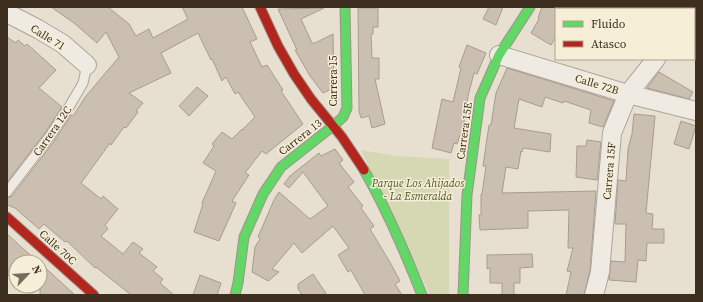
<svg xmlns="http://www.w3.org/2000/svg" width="703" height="302" viewBox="0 0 703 302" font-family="'Source Serif 4',serif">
  <rect width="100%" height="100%" fill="#e7e0d1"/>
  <polygon fill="#d6d7b3" points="361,150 397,156 449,159 449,295 430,295"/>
  <g fill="#cbbfb2" stroke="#a89c90">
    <polygon points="51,7 108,7 129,24 136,36 149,29 153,38 188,19 182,7 242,7 257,39 250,42 262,67 267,65 283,90 281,91 303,124 266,154 262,151 245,173 249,175 232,201 236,203 219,241 194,232 203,204 202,203 216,171 203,163 214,146 212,144 222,132 232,139 242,129 243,130 243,129 255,117 238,92 235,94 226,77 222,81 212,59 211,60 198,33 161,53 171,73 129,93 143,103 136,111 138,112 126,128 124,127 111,145 110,143 81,183 101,199 103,196 118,209 105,225 108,229 101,236 123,254 133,242 143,249 139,253 157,267 153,271 163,279 160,283 174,295 131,295 96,267 95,268 67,241 65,242 44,224 39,229 15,208 7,205 7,198 12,196 55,140 71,115 73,116 86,96 119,57 106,32 97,43 74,23"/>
    <polygon points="489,7 503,7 496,25 483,19"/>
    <polygon points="542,7 556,7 556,37 551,45 531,33 539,19 538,18"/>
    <polygon points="324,8 301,19 312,43 315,43 333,34 334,88 323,93 310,76 295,50 297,50 278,9"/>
    <polygon points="358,8 378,8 378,27 373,27 373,34 371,34 372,58 379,58 379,79 375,79 385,124 372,128 369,116 361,118 359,111"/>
    <polygon points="7,37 16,43 18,40 25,46 27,44 56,70 39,88 62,107 45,133 7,182"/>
    <polygon points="467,45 486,53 477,74 474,73 468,96 462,135 460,135 457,144 454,143 451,153 432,148 442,99 453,102 461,68 459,67"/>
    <polygon points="507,68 614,101 603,127 589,123 591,110 564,101 563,103 545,97 542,107 519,99 514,128 551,134 550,152 523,148 522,152 521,151 518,169 506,167 502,193 596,191 590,270 584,295 566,295 571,272 567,271 573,248 568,248 569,210 528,211 528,228 480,230 479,215 481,215 481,194 482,194 486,166 483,166 489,125 491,125 496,93"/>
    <polygon points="659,72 693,92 689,99 647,88"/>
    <polygon points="197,87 208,96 189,116 179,106"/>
    <polygon points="634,114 655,116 646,213 653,214 652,229 664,229 664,243 647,243 646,261 638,260 636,282 609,280 611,261 625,262 626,224 615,224 618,180 626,181 628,149 632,134"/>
    <polygon points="681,121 696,126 689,149 674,144"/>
    <polygon points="587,140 601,142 597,180 576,177 577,146 586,146"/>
    <polygon points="335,149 343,160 339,163 354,182 348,187 363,206 361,208 374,226 370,229 391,264 400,281 395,284 402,295 365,295 351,270 348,272 338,255 349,248 333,226 302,253 294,243 272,269 279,272 268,281 252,272 255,247 260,239 258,237 274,200 279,192 310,219 328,206 303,172 289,188 284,184 290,176 319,153 321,156"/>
    <polygon points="7,234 38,262 16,262 16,267 7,277"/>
    <polygon points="532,254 533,267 520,268 520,283 514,283 514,295 502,295 502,283 490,283 490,268 487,269 487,255"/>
    <polygon points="40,263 75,295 40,295"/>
    <polygon points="313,274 327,295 302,295 298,289 298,284"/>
    <polygon points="200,275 221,283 217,295 193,295"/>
  </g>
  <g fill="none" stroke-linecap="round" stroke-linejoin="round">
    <defs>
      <polyline id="lane" points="7,192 50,136 69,107 83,83 87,65"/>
      <g id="street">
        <polyline points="694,10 696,7"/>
        <polyline points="7,13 38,29 63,44 87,65"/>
        <polyline points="499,55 628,94 696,111"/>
        <polyline points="594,295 600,272 612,133 628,94 656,59"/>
      </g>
      <g id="fast">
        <path d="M364,170C387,210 405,252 422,295"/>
        <polyline points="235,295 238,283 244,237 263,194 281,167 333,126 343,117 347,108 345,7"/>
        <polyline points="463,295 467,195 480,98 499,55 530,7"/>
      </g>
      <g id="jam">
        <polyline points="260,7 278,46 294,74 311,99 342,137 364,170"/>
        <polyline points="7,217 94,295"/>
      </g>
    </defs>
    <use href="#lane" stroke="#ada599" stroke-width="11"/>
    <use href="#street" stroke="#ada599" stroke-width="20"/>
    <use href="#fast" stroke="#9c958a" stroke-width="11"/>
    <use href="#jam" stroke="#9c958a" stroke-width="11"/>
    <use href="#lane" stroke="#efebe3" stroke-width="9"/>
    <use href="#street" stroke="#efebe3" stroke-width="18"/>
    <use href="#fast" stroke="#63d668" stroke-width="9"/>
    <use href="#jam" stroke="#b3261e" stroke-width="9"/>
  </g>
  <g text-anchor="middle" stroke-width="3" stroke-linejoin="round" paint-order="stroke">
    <g font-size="11" fill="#3d2e20" stroke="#f7eed8">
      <text transform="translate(48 37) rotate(32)" y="4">Calle 71</text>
      <text transform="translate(333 81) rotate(-90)" y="4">Carrera 15</text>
      <text transform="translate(597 84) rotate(17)" y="4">Calle 72B</text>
      <text transform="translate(52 131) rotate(-55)" y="4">Carrera 12C</text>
      <text transform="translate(464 131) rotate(-82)" y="4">Carrera 15E</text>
      <text transform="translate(300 137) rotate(-38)" y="4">Carrera 13</text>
      <text transform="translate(609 171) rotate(-85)" y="4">Carrera 15F</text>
      <text transform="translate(58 247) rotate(42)" y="4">Calle 70C</text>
    </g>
    <g font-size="11" font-style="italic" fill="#4d5a26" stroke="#f7eed8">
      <text x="418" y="187">Parque Los Ahijados<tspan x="418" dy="13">- La Esmeralda</tspan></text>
    </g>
  </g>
  <rect width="703" height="302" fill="none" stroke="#3d2e20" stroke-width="16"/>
  <rect x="555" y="8" width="140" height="52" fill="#f7eed8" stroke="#ada18e"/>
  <rect x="563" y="21" width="20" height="6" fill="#63d668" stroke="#ada18e"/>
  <text x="591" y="28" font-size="12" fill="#3d2e20">Fluido</text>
  <rect x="563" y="41" width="20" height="6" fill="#b3261e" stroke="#ada18e"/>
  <text x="591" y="48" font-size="12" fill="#3d2e20">Atasco</text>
  <g transform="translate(28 274) rotate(65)"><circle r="19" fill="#f7eed8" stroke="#ada18e"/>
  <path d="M0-3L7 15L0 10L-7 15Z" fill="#786c5e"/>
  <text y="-6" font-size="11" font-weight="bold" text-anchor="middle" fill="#3d2e20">N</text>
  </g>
</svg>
